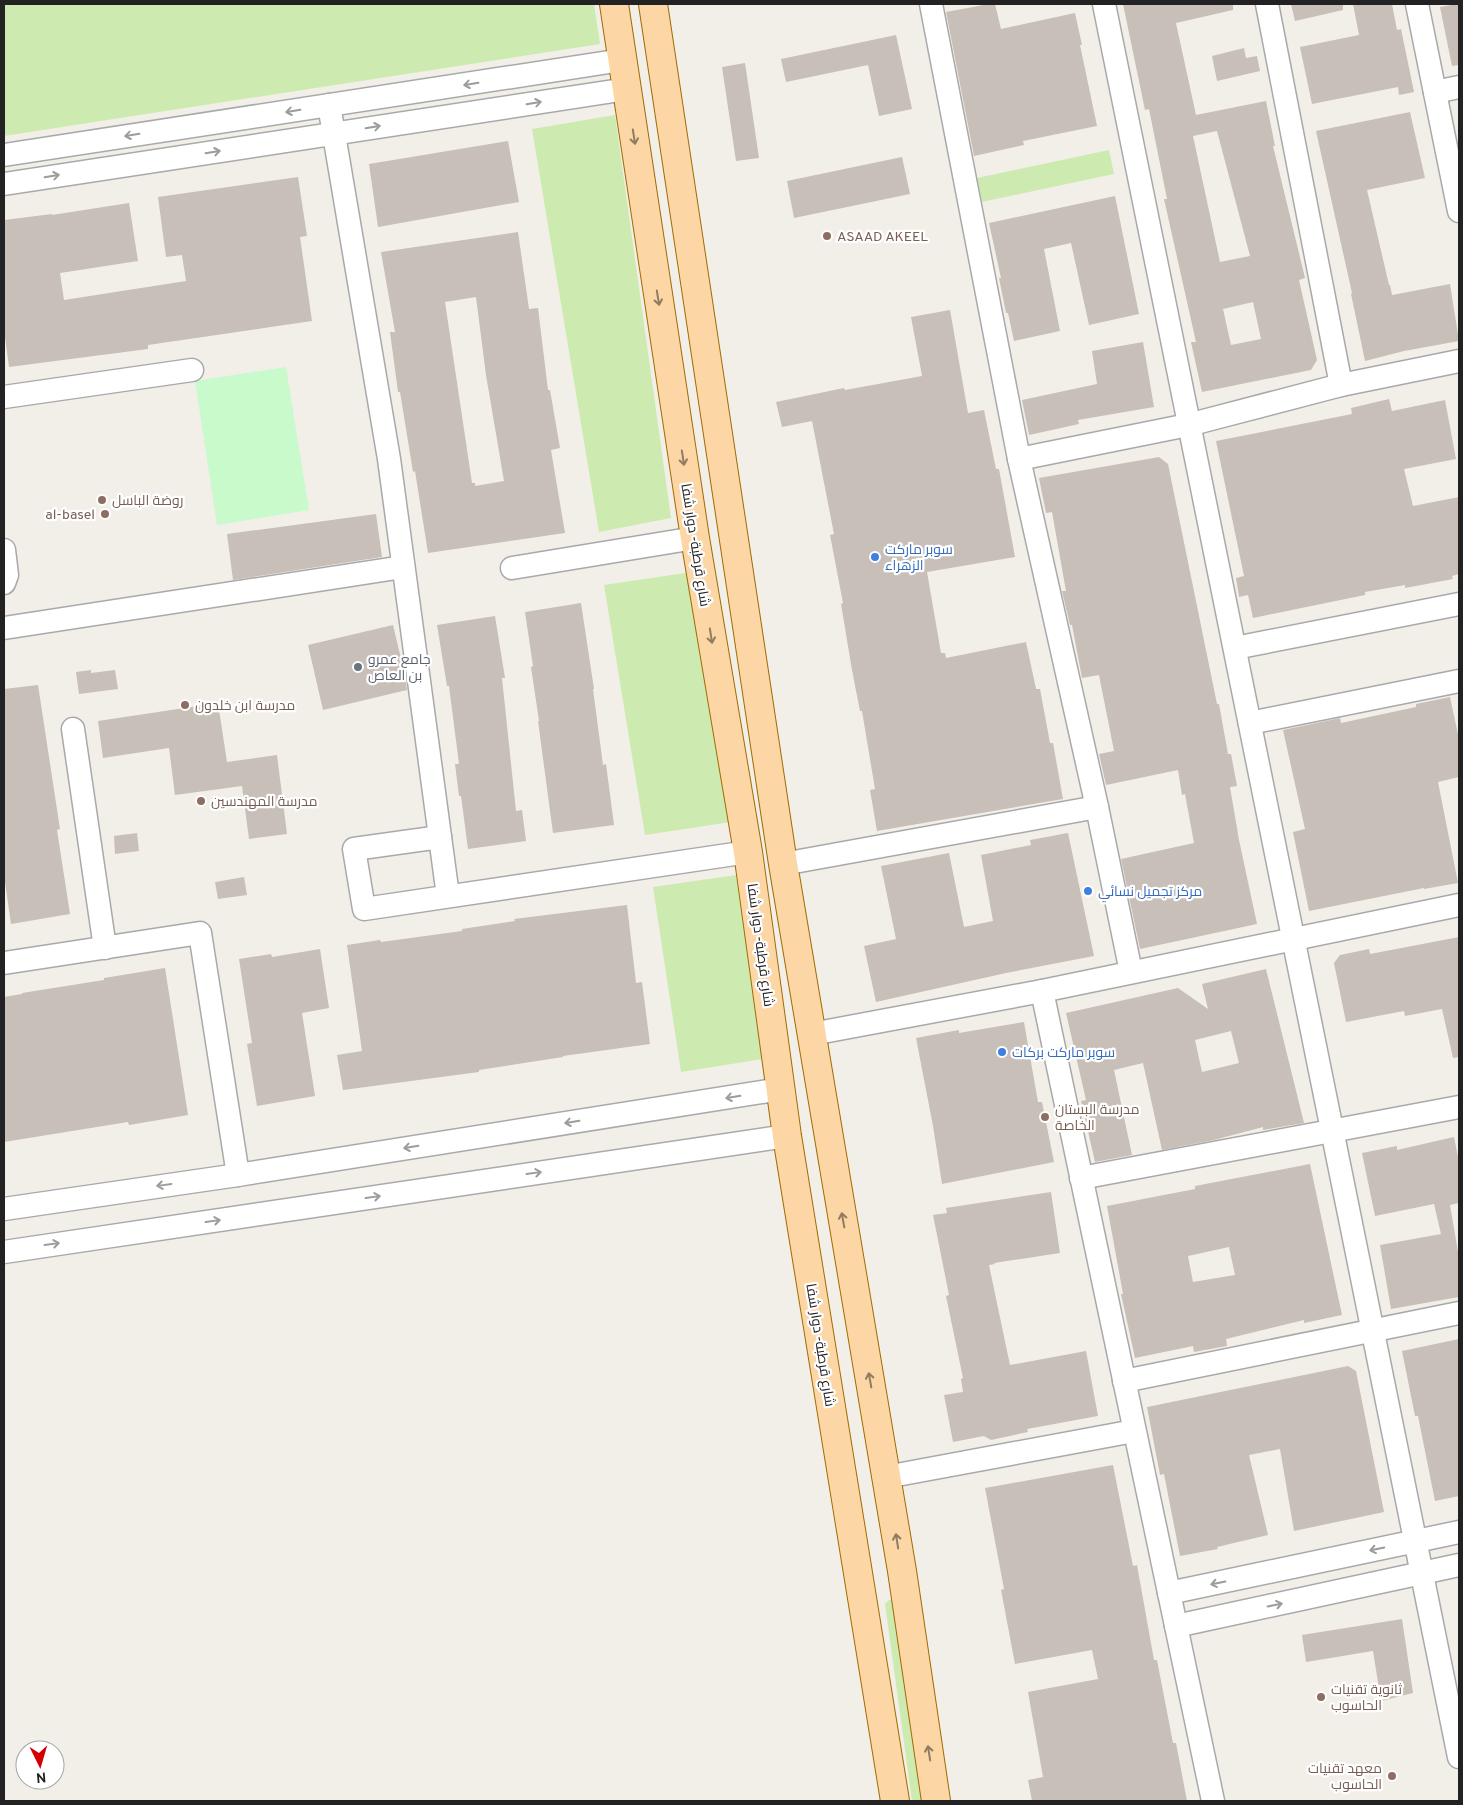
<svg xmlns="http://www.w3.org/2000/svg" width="1463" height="1805" viewBox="0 0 1463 1805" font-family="Overpass,Cairo,sans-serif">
  <rect width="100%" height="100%" fill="#f2efe9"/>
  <g fill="#cdebb0">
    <polygon points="4,4 594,4 600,44 4,136"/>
    <polygon points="615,115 671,518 599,532 532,129"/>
    <polygon points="1109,150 1114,174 982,202 977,178"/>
    <polygon points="692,572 731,822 645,835 604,585"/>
    <polygon points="736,875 763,1059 681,1072 653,887"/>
    <polygon points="889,1600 894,1600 926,1801 912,1801 885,1604"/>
  </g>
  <polygon fill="#c8facc" points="286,367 309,510 217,525 195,381"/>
  <g fill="#c7bfb8" fill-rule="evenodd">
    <polygon points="989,4 995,4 1001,29 1075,13 1082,45 1080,45 1097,126 1023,141 1024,145 974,156 946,12"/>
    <path d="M1123,4H1233V10L1176,23L1196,115L1266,101L1275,146H1273L1305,278L1299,280L1317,360L1311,370L1202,392L1191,342H1196L1164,199H1167L1149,109L1145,110ZM1217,131L1250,256L1220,262L1193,136ZM1253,302L1261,339L1231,345L1223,309Z"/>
    <polygon points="1291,4 1343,4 1343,10 1295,21"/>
    <polygon points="1353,4 1392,4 1397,30 1401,29 1414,92 1399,95 1398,87 1312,104 1300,47 1359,35"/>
    <polygon points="1457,4 1459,4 1459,65 1452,66 1440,7"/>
    <polygon points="896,35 912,109 879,116 868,65 786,82 781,59"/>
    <polygon points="1244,48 1246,58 1257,56 1260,71 1217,81 1212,56"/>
    <polygon points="745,63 759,158 736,161 722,67"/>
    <polygon points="1410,112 1425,178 1367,190 1389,285 1390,285 1392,295 1450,284 1459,341 1404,351 1365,361 1351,294 1352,293 1316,131"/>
    <polygon points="508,141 519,202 378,227 369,164"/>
    <polygon points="902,157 910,194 794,218 787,181"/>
    <polygon points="298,177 307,236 300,237 312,321 148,345 148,349 9,367 4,329 4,220 52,214 52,215 129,203 138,261 60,273 64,300 186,281 182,255 166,257 158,197"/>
    <polygon points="1115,196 1139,314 1089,325 1071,243 1044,249 1060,331 1014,341 1008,313 1006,313 999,278 1001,278 989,223"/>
    <path d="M518,232L529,309L538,308L548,390H550L560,448L551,450L565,533L428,553L415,471L413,472L400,392H398L390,332H395L381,252ZM476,297L486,375L504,481L475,486V483H472L445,302Z"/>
    <polygon points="950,310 968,413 984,410 996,469 999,469 1015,557 927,572 941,653 945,653 946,658 1026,642 1036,689 1040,689 1050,743 1053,743 1063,799 877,831 870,790 875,789 862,711 860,711 852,670 841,604 843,603 830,535 834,534 812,421 782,427 776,402 844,388 845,390 922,376 911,317"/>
    <polygon points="1143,342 1154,407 1078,420 1079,424 1029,435 1022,400 1097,384 1092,351"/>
    <polygon points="1389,399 1392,411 1445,400 1456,459 1404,469 1413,506 1459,497 1459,574 1452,576 1453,579 1405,588 1405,585 1365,592 1365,595 1253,618 1248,595 1239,597 1236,578 1244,576 1216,441 1352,414 1351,408"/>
    <polygon points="1159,457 1168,464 1217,704 1219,704 1228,754 1231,754 1237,786 1230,787 1239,840 1257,924 1140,949 1121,859 1194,843 1185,794 1182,795 1178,770 1106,785 1099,754 1114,751 1099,675 1082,678 1072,625 1070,625 1062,591 1066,591 1052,512 1046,513 1039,478"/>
    <polygon points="376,514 382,557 233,580 227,534"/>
    <polygon points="581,603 594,689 593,689 603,765 606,764 614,825 553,833 538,721 539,721 531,667 533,666 525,612"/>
    <polygon points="495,616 505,678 502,678 516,811 522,810 526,841 468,849 461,796 459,796 455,764 459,764 449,686 447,686 437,625"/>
    <polygon points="393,625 404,671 407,690 323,710 308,645"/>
    <polygon points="91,670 91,673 115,670 118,689 79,694 76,672"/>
    <polygon points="38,685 60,829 57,830 70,914 11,924 4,875 4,689"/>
    <polygon points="1450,697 1459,739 1459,777 1438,782 1458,883 1424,889 1424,888 1309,911 1293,832 1305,829 1283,730 1340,718 1341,723 1416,707 1416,704"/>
    <polygon points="218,703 227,762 277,755 287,834 249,839 242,786 175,795 169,748 103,758 98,721"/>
    <polygon points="137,833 139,851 115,854 114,836"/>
    <polygon points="1068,833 1094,956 1006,973 876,1002 864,946 896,939 881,866 949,853 964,927 993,921 981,855 1031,845 1030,840"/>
    <polygon points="244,877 247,895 218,899 215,882"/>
    <polygon points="627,905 636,983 642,982 650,1044 563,1056 563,1057 479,1070 479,1072 343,1090 337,1055 362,1051 347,945 380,940 381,942 462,931 462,929 515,921 514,919"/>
    <polygon points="1459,937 1459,1057 1453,1058 1442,1009 1405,1016 1404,1011 1346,1022 1334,963 1340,955 1369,949 1370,954"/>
    <polygon points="320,949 329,1008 302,1013 315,1096 257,1106 247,1044 252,1043 239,959 271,954 272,957"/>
    <polygon points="165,968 188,1115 129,1125 128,1122 4,1142 4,997 22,994 22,993 104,980 104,978"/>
    <path d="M1266,969L1304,1123L1263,1130V1127L1214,1140L1162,1150L1143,1063L1114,1070L1132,1155L1095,1162L1081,1101L1086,1100L1066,1013L1178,988L1208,1009L1202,984ZM1231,1031L1239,1063L1202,1072L1195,1040Z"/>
    <polygon points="1024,1022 1038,1102 1042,1102 1054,1162 942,1184 933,1126 916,1038 959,1030 959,1033"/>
    <polygon points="1454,1137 1459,1162 1459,1203 1450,1205 1459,1258 1459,1297 1391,1309 1380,1245 1441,1234 1434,1204 1375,1216 1362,1153 1397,1146 1397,1150"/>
    <path d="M1310,1164L1342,1315L1304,1323V1320L1226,1339L1227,1346L1194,1352L1193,1346L1135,1358L1121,1294H1123L1107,1206L1195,1189V1186ZM1229,1247L1235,1275L1193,1282L1188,1256Z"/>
    <polygon points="1051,1192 1060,1253 994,1263 995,1264 989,1265 1010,1365 1086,1351 1098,1416 1027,1429 1028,1432 991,1440 984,1436 953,1442 944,1395 963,1392 961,1379 963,1378 946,1296 949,1295 933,1215 947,1213 946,1208"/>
    <polygon points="1459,1339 1459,1496 1435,1501 1418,1416 1415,1416 1402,1351"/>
    <polygon points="1348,1366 1356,1371 1384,1512 1294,1531 1280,1449 1249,1455 1268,1535 1217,1547 1218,1549 1180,1556 1164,1474 1160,1475 1147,1407"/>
    <polygon points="1113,1465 1133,1566 1137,1565 1154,1660 1157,1660 1173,1743 1176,1743 1187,1801 1032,1801 1028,1780 1043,1777 1028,1692 1098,1679 1092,1650 1015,1664 1001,1590 1004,1589 985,1488"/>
    <polygon points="1402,1619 1413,1693 1381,1701 1373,1651 1306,1662 1302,1635"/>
  </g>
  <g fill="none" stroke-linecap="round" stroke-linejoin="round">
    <defs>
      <g id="minor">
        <polyline points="931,4 1019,459 1097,807 1131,972"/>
        <polyline points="1104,4 1459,1757"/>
        <polyline points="1267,4 1341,385"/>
        <polyline points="1417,4 1459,211"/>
        <polyline points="1435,92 1459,87"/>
        <polyline points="329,105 389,459 448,896"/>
        <polyline points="4,155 622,60"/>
        <polyline points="4,184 627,89"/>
        <polyline points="4,397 192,370"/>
        <polyline points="1019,459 1188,425 1341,385 1459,361"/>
        <polyline points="4,550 7,575 4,583"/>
        <polyline points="512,568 695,538"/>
        <polyline points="4,628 403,567"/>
        <polyline points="1235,648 1459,604"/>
        <polyline points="1250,723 1459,681"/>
        <polyline points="73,729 105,948"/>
        <polyline points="440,837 354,849 364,909 748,852"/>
        <polyline points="783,864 1097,807"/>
        <polyline points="4,963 200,933 238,1175"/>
        <polyline points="1042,991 1213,1801"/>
        <polyline points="812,1034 1042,991 1459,905"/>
        <polyline points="1081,1178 1459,1107"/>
        <polyline points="4,1209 238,1175 781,1089"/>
        <polyline points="4,1252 787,1136"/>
        <polyline points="1124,1381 1459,1313"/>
        <polyline points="886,1477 1134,1431"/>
        <polyline points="1169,1593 1459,1532"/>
        <polyline points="1176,1626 1459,1565"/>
      </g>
      <g id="major">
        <polyline points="614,4 695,538 748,852 787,1136 895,1801"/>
        <polyline points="653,4 783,864 902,1571 936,1801"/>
      </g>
    </defs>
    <use href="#minor" stroke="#a9a9a9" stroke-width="25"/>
    <use href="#major" stroke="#a06b00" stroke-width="30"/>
    <use href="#minor" stroke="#fff" stroke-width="22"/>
    <use href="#major" stroke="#fcd6a4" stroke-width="28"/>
  </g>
  <defs><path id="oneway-shaft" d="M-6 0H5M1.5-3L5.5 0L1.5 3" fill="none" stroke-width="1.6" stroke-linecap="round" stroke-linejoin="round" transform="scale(1.25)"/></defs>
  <g stroke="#9c9c9c">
    <use href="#oneway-shaft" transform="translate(471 84) rotate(171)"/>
    <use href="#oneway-shaft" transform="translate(534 103) rotate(-9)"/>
    <use href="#oneway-shaft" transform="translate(293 111) rotate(171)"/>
    <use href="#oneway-shaft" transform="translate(373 127) rotate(-9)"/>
    <use href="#oneway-shaft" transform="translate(132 135) rotate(171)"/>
    <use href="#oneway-shaft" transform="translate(213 152) rotate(-9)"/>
    <use href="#oneway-shaft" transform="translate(52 176) rotate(-9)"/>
    <use href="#oneway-shaft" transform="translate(733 1097) rotate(171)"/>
    <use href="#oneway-shaft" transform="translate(572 1122) rotate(171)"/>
    <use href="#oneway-shaft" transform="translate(411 1147) rotate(171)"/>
    <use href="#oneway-shaft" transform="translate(534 1173) rotate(-8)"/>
    <use href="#oneway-shaft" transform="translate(164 1185) rotate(172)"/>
    <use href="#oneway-shaft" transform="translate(373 1197) rotate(-8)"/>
    <use href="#oneway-shaft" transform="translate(213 1221) rotate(-8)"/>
    <use href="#oneway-shaft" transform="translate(52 1244) rotate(-8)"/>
    <use href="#oneway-shaft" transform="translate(1377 1549) rotate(168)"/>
    <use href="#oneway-shaft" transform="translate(1218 1583) rotate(168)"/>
    <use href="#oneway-shaft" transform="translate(1275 1605) rotate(-12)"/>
  </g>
  <g stroke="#8f7c63">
    <use href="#oneway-shaft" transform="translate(634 137) rotate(81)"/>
    <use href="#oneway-shaft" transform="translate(658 298) rotate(81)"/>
    <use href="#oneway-shaft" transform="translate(683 458) rotate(81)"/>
    <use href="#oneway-shaft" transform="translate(711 636) rotate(81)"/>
    <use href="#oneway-shaft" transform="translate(843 1220) rotate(-100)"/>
    <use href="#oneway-shaft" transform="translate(870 1380) rotate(-100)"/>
    <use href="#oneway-shaft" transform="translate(897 1541) rotate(-99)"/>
    <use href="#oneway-shaft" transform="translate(929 1753) rotate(-99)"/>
  </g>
  <g fill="#8d6e63" stroke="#fff" stroke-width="2">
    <circle cx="827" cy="236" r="5"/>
    <circle cx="102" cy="500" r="5"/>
    <circle cx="105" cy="514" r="5"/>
    <circle cx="185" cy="705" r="5"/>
    <circle cx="201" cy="801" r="5"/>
    <circle cx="1045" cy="1117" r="5"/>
    <circle cx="1321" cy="1697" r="5"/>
    <circle cx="1392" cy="1776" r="5"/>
  </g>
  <g fill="#3f7fe0" stroke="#fff" stroke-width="2">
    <circle cx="875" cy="557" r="5"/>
    <circle cx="1088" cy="891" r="5"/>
    <circle cx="1002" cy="1052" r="5"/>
  </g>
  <circle fill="#6b7280" stroke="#fff" stroke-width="2" cx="358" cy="667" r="5"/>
  <g text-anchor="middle" stroke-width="4.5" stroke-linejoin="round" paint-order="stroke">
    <g font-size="14" fill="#785e54" stroke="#fff" text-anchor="start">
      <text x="837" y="241">ASAAD AKEEL</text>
      <text x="112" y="505">روضة الباسل</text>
      <text x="95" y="519" text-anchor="end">al-basel</text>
      <text x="195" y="710">مدرسة ابن خلدون</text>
      <text x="211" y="806">مدرسة المهندسين</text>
      <text x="1055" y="1114">مدرسة البستان<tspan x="1055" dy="16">الخاصة</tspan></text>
      <text x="1331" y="1694">ثانوية تقنيات<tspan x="1331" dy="16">الحاسوب</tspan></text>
      <text x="1382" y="1773" text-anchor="end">معهد تقنيات<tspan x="1382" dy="16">الحاسوب</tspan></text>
    </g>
    <g font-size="14" fill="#222" stroke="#fff">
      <text transform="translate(696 545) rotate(81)" y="5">شارع قرطبة- دوار شفا</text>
      <text transform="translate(761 945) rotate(82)" y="5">شارع قرطبة- دوار شفا</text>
      <text transform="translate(821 1345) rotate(81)" y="5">شارع قرطبة- دوار شفا</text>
    </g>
    <g font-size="14" fill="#366cbe" stroke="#fff" text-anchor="start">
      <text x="885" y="554">سوبر ماركت<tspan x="885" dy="16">الزهراء</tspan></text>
      <text x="1098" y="896">مركز تجميل نسائي</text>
      <text x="1012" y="1057">سوبر ماركت بركات</text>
    </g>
    <g font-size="14" fill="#5b616d" stroke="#fff" text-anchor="start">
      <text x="368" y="664">جامع عمرو<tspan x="368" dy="16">بن العاص</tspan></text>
    </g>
  </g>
  <rect width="1463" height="1805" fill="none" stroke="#222222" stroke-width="10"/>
  <g transform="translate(40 1765) rotate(175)"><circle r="24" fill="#ffffff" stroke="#a7a7a7"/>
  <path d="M0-4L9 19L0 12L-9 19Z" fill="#d40000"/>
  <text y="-8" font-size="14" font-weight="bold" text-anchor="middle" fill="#222222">N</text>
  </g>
</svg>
